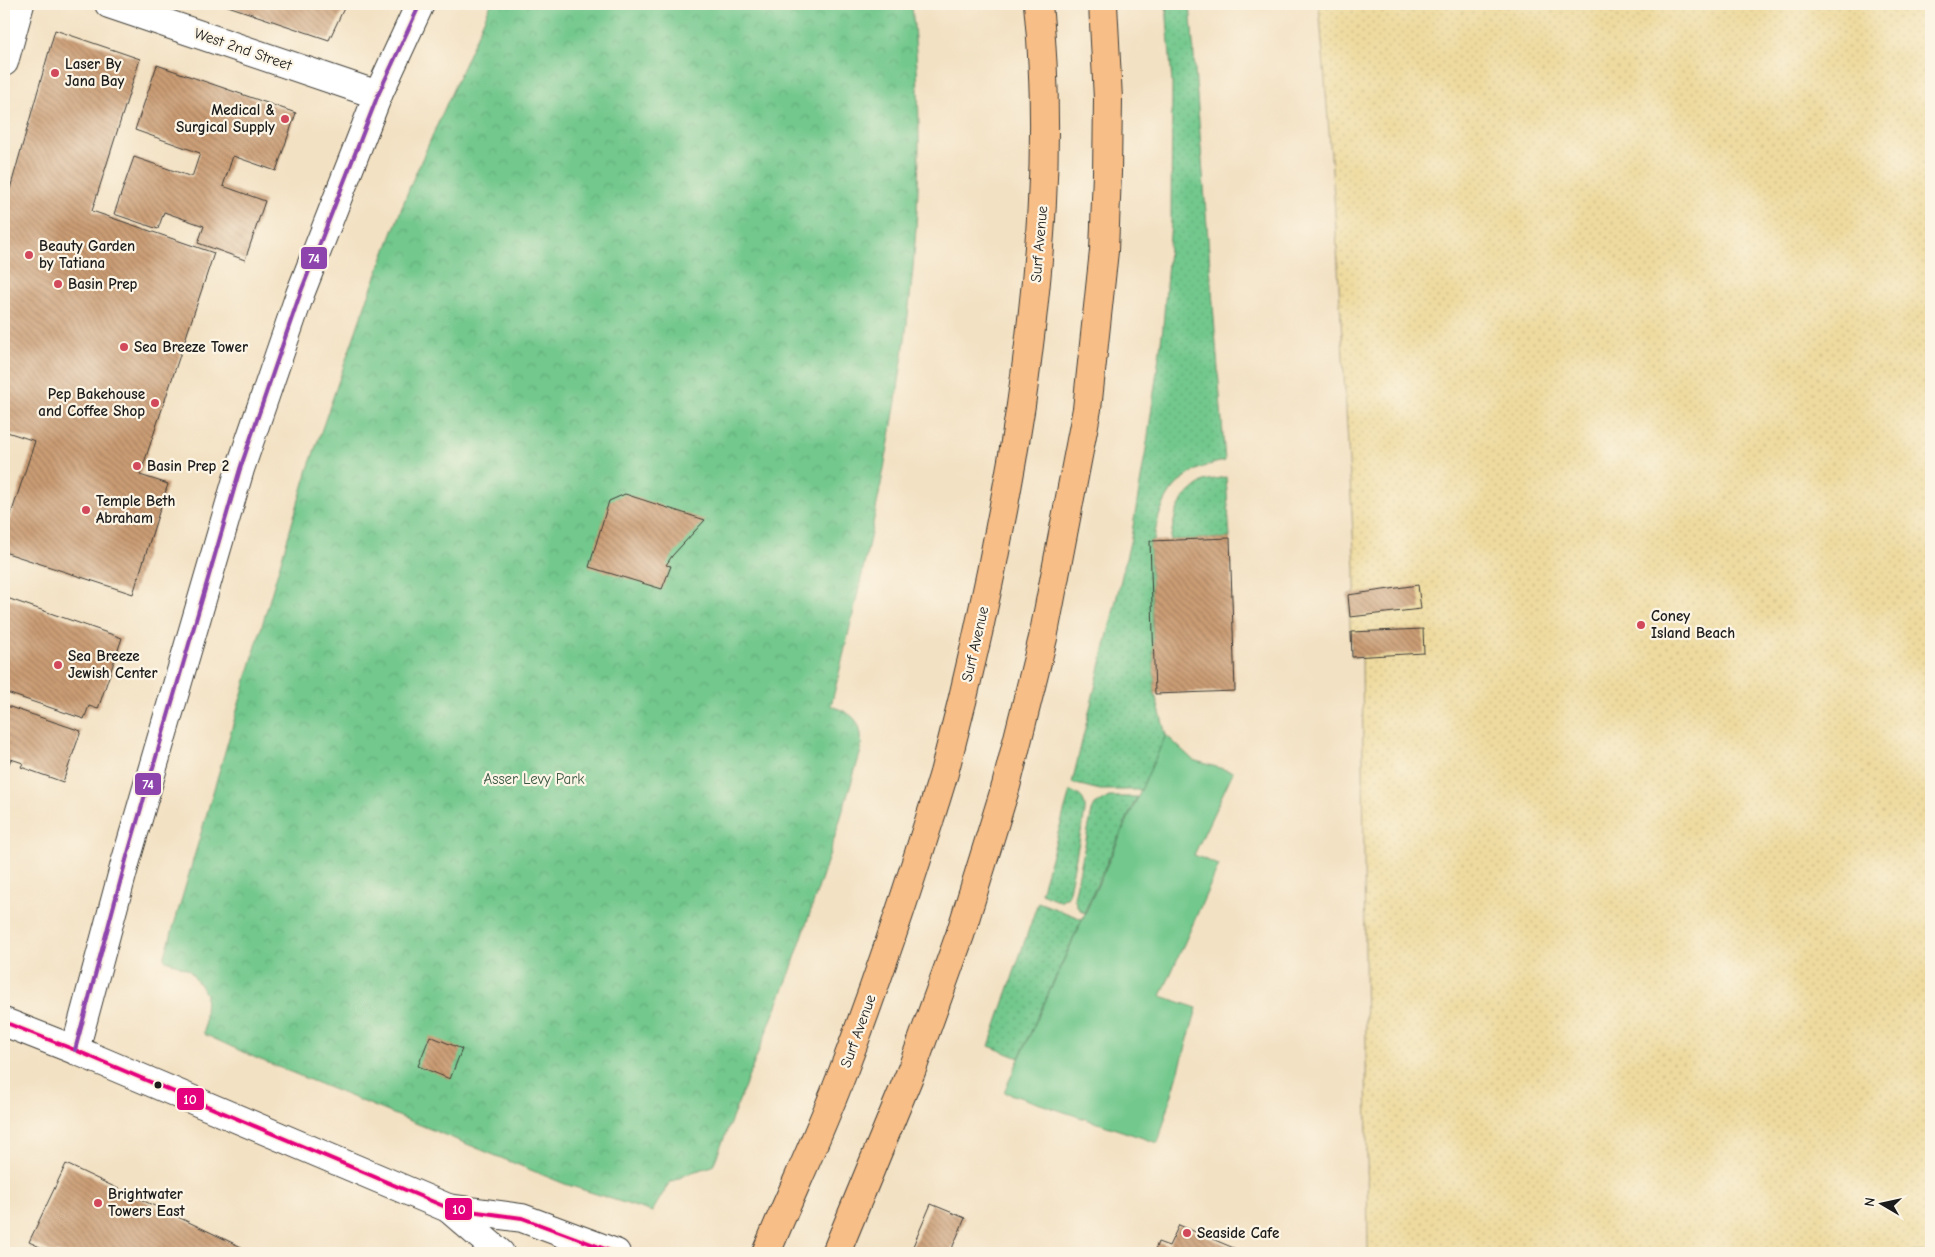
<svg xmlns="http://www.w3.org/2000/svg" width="1935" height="1257" viewBox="0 0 1935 1257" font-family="'Comic Neue',sans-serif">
  <defs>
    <pattern id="grass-dots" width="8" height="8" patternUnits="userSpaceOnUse" patternTransform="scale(1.25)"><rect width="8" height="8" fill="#72c88d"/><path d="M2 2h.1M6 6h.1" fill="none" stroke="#62ab79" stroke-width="1.8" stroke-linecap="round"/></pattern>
    <pattern id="sand-dots" width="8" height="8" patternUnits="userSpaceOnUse" patternTransform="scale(1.25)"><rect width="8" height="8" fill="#eeda9e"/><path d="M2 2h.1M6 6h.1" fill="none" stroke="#ccba88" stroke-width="1.8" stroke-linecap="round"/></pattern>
    <pattern id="park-crowns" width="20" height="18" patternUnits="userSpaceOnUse" patternTransform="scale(1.25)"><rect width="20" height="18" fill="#72c88d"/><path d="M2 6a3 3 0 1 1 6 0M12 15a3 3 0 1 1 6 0" fill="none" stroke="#62ab79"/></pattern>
    <pattern id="building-back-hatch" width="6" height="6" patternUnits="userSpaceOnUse" patternTransform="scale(1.25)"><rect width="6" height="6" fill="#cb9d75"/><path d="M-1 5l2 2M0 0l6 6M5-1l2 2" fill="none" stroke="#a47f5f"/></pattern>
  </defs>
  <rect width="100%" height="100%" fill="#fcf5e5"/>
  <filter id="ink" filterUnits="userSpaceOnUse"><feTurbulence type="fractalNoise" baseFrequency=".02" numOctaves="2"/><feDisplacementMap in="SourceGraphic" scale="10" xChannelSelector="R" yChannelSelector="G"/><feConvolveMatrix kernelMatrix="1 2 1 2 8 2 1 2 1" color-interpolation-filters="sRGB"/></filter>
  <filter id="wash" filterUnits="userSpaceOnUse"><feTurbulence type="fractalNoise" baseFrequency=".0096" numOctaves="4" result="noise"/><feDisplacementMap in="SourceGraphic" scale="20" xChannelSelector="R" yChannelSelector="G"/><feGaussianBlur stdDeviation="1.12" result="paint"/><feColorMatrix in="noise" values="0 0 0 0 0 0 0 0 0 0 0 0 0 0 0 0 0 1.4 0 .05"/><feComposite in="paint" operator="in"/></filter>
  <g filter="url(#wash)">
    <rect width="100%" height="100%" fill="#f3e1c3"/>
    <g fill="url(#grass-dots)" stroke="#477254">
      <path d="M1166,4H1190L1225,461C1179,469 1160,496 1154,540L1150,541L1155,694L1166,735L1141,790H1100L1072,783L1131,538L1147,443L1163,327L1171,221L1172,84Z"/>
      <polygon points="1226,477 1230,538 1170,540 1176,512 1184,497 1203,481"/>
      <path d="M1070,791C1081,795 1086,799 1085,812L1068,896L1060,901L1041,893Z"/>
      <polygon points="1109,797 1137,797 1084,913 1078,908 1074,898 1092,811 1095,805"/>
      <polygon points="1038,902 1082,919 1019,1058 989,1046"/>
    </g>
    <polygon fill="url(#sand-dots)" stroke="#857b5d" points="1319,4 1931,4 1931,1253 1368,1253 1362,657 1352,657 1348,595 1355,593 1355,569 1334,196"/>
    <path fill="url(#park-crowns)" stroke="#477254" d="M491,4H924L912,7C938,244 887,477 831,706C857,715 863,723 861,751L829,856L790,973L713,1166L692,1172L669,1183L652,1212L565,1184L256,1058L204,1034L206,994L189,970L164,959L308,469L364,308L410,186Z"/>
    <polygon fill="#72c88d" stroke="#477254" points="1166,735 1193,760 1233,772 1194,855 1219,865 1161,996 1197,1008 1158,1143 1004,1092"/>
    <g id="blocks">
      <g fill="url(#building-back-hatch)">
        <polygon points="222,4 346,4 329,40"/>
        <polygon points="55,30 140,59 92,211 214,253 140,475 168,484 133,594 4,552 4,536 35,441 4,431 4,210"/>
        <polygon points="157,65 296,113 276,171 233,156 223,186 265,201 245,260 198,243 204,226 164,212 158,229 114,214 134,157 192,177 200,153 135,130"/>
        <polygon points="625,494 705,520 672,556 666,565 671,566 662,589 589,567 609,501"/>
        <polygon points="1230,538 1235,691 1155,694 1150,541"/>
        <polygon points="1418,585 1421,609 1350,617 1348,595"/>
        <polygon points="4,597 122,638 98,709 89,706 84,719 4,692"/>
        <polygon points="1423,629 1424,653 1352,657 1351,632"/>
        <polygon points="4,705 81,731 63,782 21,767 23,763 11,759 9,764 4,762"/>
        <polygon points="430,1036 462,1049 450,1079 418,1066"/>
        <polygon points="66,1164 254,1253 53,1253 29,1242"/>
        <polygon points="931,1204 965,1218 950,1253 910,1253"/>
        <polygon points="1179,1225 1241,1251 1241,1253 1154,1253 1158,1242 1169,1246"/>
      </g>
    </g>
  </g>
  <g filter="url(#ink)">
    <use href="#blocks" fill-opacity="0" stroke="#3c3a35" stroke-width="1"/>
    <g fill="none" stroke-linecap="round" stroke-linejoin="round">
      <defs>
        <g id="minor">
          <polyline points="109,4 378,95"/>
          <polyline points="4,62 20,4"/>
          <polyline points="4,1022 75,1050 448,1208 522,1218 616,1253"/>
          <polyline points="75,1050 126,860 240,469 300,294 378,95 420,4"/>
          <polyline points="448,1208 500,1253"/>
        </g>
        <g id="major">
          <path d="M766,1253C791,1193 819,1135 842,1074C870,1001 895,928 919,853C927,827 936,800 944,773C976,651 1002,529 1021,405C1040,272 1052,138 1038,4"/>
          <polyline points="836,1253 912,1069 960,935 1006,786 1043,638 1087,409 1104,251 1107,173 1108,99 1103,4"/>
        </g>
      </defs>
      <use href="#minor" stroke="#3c3a35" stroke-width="30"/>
      <use href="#major" stroke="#3c3a35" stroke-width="30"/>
      <use href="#minor" stroke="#fff" stroke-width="28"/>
      <use href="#major" stroke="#f7be87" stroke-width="28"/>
      <defs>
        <polyline id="bus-1" points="4,1022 75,1050 448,1208 522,1218 616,1253"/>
        <polyline id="bus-2" points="75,1050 126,860 240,469 300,294 378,95 420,4"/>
      </defs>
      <use href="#bus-1" stroke="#fcf5e5" stroke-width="8"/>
      <use href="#bus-2" stroke="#fcf5e5" stroke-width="8"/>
      <use href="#bus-1" stroke="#e5007d" stroke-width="4"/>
      <use href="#bus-2" stroke="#8e44ad" stroke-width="4"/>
    </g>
  </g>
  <g fill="#d1495b" stroke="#fcf5e5" stroke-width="2">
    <circle cx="55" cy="73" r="5"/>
    <circle cx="285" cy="119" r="5"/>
    <circle cx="29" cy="255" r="5"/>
    <circle cx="58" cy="284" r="5"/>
    <circle cx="124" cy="347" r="5"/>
    <circle cx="155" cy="403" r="5"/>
    <circle cx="137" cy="466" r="5"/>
    <circle cx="86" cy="510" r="5"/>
    <circle cx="1641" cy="625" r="5"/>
    <circle cx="58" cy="665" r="5"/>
    <circle cx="98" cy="1203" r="5"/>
    <circle cx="1187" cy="1233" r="5"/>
  </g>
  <circle fill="#1c1c1c" stroke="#fcf5e5" stroke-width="2" cx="158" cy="1085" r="4.5"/>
  <g text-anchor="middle" stroke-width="4.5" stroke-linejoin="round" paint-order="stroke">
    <g font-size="15" fill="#1c1c1c" stroke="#fcf5e5">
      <text transform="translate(243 49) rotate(19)" y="5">West 2nd Street</text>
      <text transform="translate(1039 244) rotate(-85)" y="5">Surf Avenue</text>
      <text transform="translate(975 644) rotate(-77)" y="5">Surf Avenue</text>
      <text transform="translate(858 1031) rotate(-70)" y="5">Surf Avenue</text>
    </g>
    <g font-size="15" font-weight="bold" fill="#1c1c1c" stroke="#fcf5e5" text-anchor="start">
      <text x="65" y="69">Laser By<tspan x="65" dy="17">Jana Bay</tspan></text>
      <text x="275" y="115" text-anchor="end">Medical &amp;<tspan x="275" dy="17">Surgical Supply</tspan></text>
      <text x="39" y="251">Beauty Garden<tspan x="39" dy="17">by Tatiana</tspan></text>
      <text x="68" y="289">Basin Prep</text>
      <text x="134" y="352">Sea Breeze Tower</text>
      <text x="145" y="399" text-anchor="end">Pep Bakehouse<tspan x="145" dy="17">and Coffee Shop</tspan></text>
      <text x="147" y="471">Basin Prep 2</text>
      <text x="96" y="506">Temple Beth<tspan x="96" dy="17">Abraham</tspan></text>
      <text x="1651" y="621">Coney<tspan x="1651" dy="17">Island Beach</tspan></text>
      <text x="68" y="661">Sea Breeze<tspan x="68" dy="17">Jewish Center</tspan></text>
      <text x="108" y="1199">Brightwater<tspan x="108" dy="17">Towers East</tspan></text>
      <text x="1197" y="1238">Seaside Cafe</text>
    </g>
    <g font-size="15" fill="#3a5844" stroke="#fcf5e5">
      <text x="534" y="784">Asser Levy Park</text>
    </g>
  </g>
  <g stroke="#fcf5e5" stroke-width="2">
    <rect x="300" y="246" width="28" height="24" rx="5" fill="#8e44ad"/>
    <rect x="134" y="772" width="28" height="24" rx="5" fill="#8e44ad"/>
    <rect x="176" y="1087" width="29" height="24" rx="5" fill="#e5007d"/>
    <rect x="444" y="1197" width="29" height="24" rx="5" fill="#e5007d"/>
  </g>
  <g font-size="14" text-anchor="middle" font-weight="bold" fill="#fff">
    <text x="314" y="263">74</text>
    <text x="148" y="789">74</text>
    <text x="190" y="1104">10</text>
    <text x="459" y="1214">10</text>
  </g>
  <rect width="1935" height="1257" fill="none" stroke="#fcf5e5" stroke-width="20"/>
  <g transform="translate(1882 1204) rotate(279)" stroke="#fcf5e5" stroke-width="4" paint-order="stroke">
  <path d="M0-4L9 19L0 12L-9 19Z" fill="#1c1c1c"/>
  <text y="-8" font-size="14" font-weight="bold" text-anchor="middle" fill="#1c1c1c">N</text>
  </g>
</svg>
